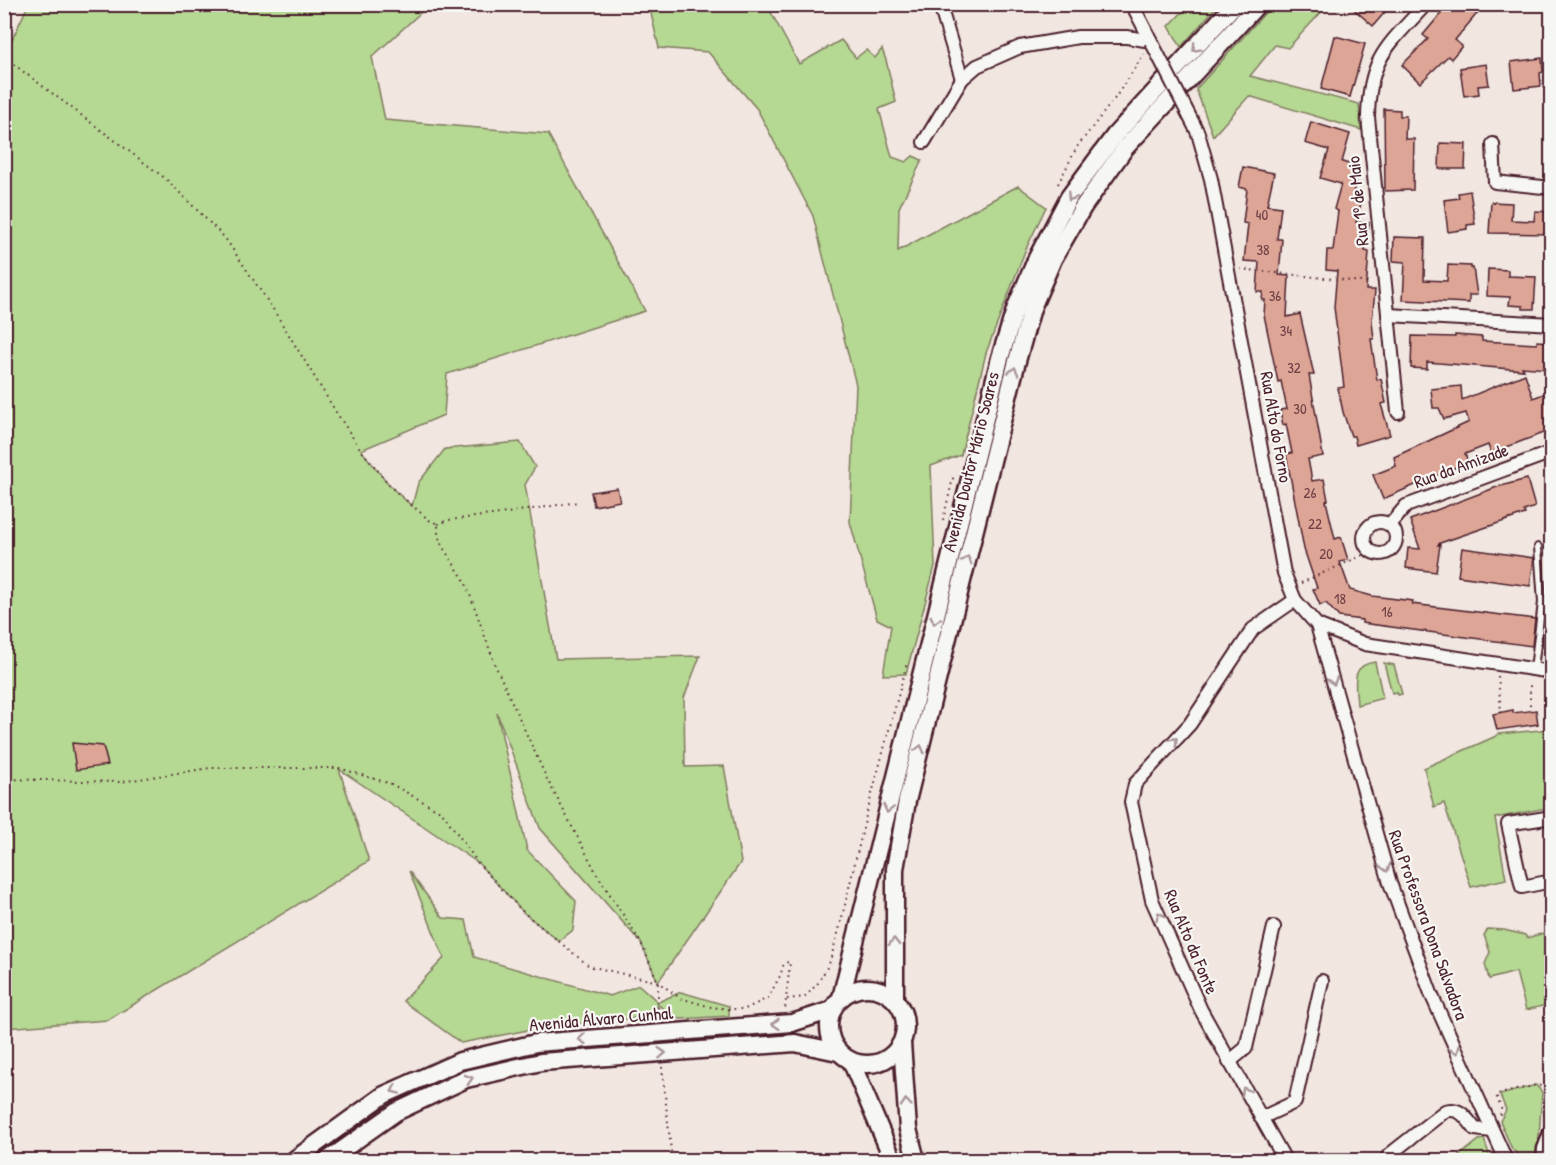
<svg xmlns="http://www.w3.org/2000/svg" width="1556" height="1165" viewBox="0 0 1556 1165" font-family="'Patrick Hand',sans-serif">
  <rect width="100%" height="100%" fill="#f1e6e0"/>
  <filter id="ink" filterUnits="userSpaceOnUse"><feTurbulence type="fractalNoise" baseFrequency=".0167" numOctaves="2"/><feDisplacementMap in="SourceGraphic" scale="12" xChannelSelector="R" yChannelSelector="G"/><feConvolveMatrix kernelMatrix="1 2 1 2 8 2 1 2 1" color-interpolation-filters="sRGB"/></filter>
  <g filter="url(#ink)">
    <g fill="#b5d893" stroke="#807c5f" stroke-width="1.5">
      <polygon points="1190,4 1218,5 1181,47 1169,26"/>
      <polygon points="1273,4 1328,5 1288,48 1275,45 1250,76 1359,104 1361,130 1249,96 1213,136 1196,89"/>
      <polygon points="28,5 429,5 372,57 385,120 548,134 645,311 447,374 444,415 361,450 392,488 412,506 418,483 445,449 520,442 535,467 525,485 556,659 700,656 684,698 685,767 724,766 741,862 658,982 641,943 540,828 497,713 527,850 576,901 573,930 559,941 524,913 478,863 339,769 369,861 108,1020 5,1028 4,57"/>
      <polygon points="649,5 767,5 799,64 841,40 856,58 866,50 875,58 882,49 886,60 896,102 879,109 892,157 906,162 913,156 922,160 899,208 898,251 1018,186 1046,207 1025,251 986,353 961,455 931,466 935,566 906,674 883,675 891,626 877,619 850,522 856,385 813,216 757,109 708,52 659,48"/>
      <path d="M1375,662L1383,698L1357,705C1356,685 1349,665 1375,662Z"/>
      <polygon points="1384,663 1394,665 1402,694 1398,695 1397,692 1392,693"/>
      <polygon points="1551,729 1551,807 1495,818 1506,879 1471,887 1444,803 1434,807 1424,768 1494,737 1498,734"/>
      <polygon points="409,871 443,918 466,920 474,957 610,996 639,985 658,1002 681,992 729,1006 729,1016 680,1019 658,1005 649,1017 549,1026 461,1043 403,1001 444,958"/>
      <polygon points="1488,929 1504,930 1525,935 1527,938 1551,931 1551,1004 1526,1010 1516,972 1489,979 1485,964 1490,952 1484,935"/>
      <polygon points="1536,1085 1542,1092 1538,1150 1532,1160 1524,1160 1512,1149 1500,1121 1506,1110 1500,1095"/>
      <polygon points="1484,1139 1491,1160 1454,1160 1479,1140"/>
    </g>
    <g fill="#dda596" stroke="#4a1f2b" stroke-width="1.5">
      <polygon points="1348,4 1392,4 1373,26"/>
      <polygon points="1449,4 1485,4 1455,40 1462,46 1451,59 1448,56 1420,83 1402,65 1428,39 1423,35"/>
      <polygon points="1335,36 1365,44 1350,97 1321,89"/>
      <polygon points="1542,58 1543,72 1540,73 1541,86 1514,89 1511,62"/>
      <polygon points="1486,64 1489,85 1478,86 1479,94 1464,96 1460,68"/>
      <polygon points="1384,109 1400,110 1400,116 1406,116 1405,139 1414,139 1413,190 1385,191"/>
      <polygon points="1311,122 1350,134 1342,162 1360,167 1353,193 1363,196 1356,222 1369,223 1365,251 1369,252 1366,290 1375,290 1372,322 1374,339 1371,339 1377,380 1381,379 1386,403 1381,404 1390,435 1356,445 1354,436 1351,436 1343,412 1338,388 1344,387 1334,307 1337,271 1326,270 1327,250 1333,250 1338,211 1334,209 1341,184 1320,178 1329,150 1305,143"/>
      <polygon points="1440,143 1466,144 1465,169 1439,169"/>
      <polygon points="1243,167 1274,173 1267,205 1281,207 1277,239 1282,239 1279,275 1289,276 1287,317 1300,314 1314,375 1309,375 1323,456 1308,459 1312,481 1324,479 1328,500 1326,501 1335,539 1341,537 1348,560 1340,562 1350,590 1372,596 1413,601 1412,604 1535,619 1532,646 1362,623 1362,620 1339,617 1326,603 1320,605 1313,589 1317,588 1304,549 1286,454 1292,453 1286,424 1283,425 1280,410 1287,409 1281,381 1278,382 1264,315 1265,300 1262,300 1263,292 1257,292 1259,262 1244,261 1248,224 1243,223 1247,189 1239,187"/>
      <polygon points="1470,191 1475,224 1467,225 1467,229 1448,232 1444,200 1459,198 1458,193"/>
      <polygon points="1491,202 1512,203 1511,220 1534,221 1535,211 1551,212 1551,234 1489,233"/>
      <polygon points="1394,237 1425,238 1424,280 1447,281 1448,265 1471,266 1471,268 1473,268 1477,295 1469,295 1469,303 1403,300 1405,262 1393,261"/>
      <polygon points="1488,269 1508,270 1508,276 1536,277 1534,309 1523,309 1523,306 1509,305 1510,297 1487,296"/>
      <polygon points="1455,335 1482,337 1482,341 1537,344 1537,341 1551,342 1551,365 1548,365 1548,369 1522,367 1524,370 1427,362 1427,369 1411,368 1412,336 1455,337"/>
      <polygon points="1525,374 1533,398 1551,391 1551,430 1491,453 1488,445 1465,454 1468,462 1383,499 1373,475 1396,466 1394,457 1469,422 1466,413 1444,419 1439,408 1433,408 1431,389 1461,386 1462,400"/>
      <polygon points="1527,479 1535,507 1524,511 1525,514 1440,543 1438,545 1440,545 1436,572 1406,568 1408,548 1420,549 1410,520 1497,487"/>
      <polygon points="617,488 620,501 594,506 591,492"/>
      <polygon points="1462,548 1534,558 1530,586 1458,576"/>
      <polygon points="1545,620 1551,621 1551,648 1542,647"/>
      <polygon points="1513,710 1513,713 1536,710 1538,724 1497,730 1493,714"/>
      <polygon points="72,743 103,746 108,765 76,770"/>
    </g>
    <g fill="none" stroke-linecap="round" stroke-linejoin="round">
      <defs>
        <polyline id="lane" points="1534,669 1542,602 1538,547"/>
        <g id="street">
          <polyline points="1132,4 1151,41"/>
          <polyline points="941,9 962,79"/>
          <polyline points="1198,133 1211,179 1284,573 1295,600 1317,625 1365,644 1552,672"/>
          <polyline points="924,142 962,79 977,66 1020,47 1078,37 1127,37 1151,41"/>
          <polyline points="1493,144 1495,182 1552,188"/>
          <polyline points="1388,315 1552,324"/>
          <path d="M1398,412L1368,117C1369,57 1388,46 1426,4"/>
          <circle cx="1380" cy="538" r="16"/>
          <polyline points="1390,525 1406,506 1552,452"/>
          <polyline points="1317,625 1390,883 1432,996 1506,1160"/>
          <polyline points="1552,817 1508,824 1522,887 1552,881"/>
          <polyline points="1229,1062 1246,1048 1274,927"/>
          <polyline points="1261,1118 1295,1102 1322,981"/>
          <polyline points="1285,1160 1201,1010 1152,900 1131,802 1135,784 1190,724 1253,629 1295,600"/>
          <path d="M1386,1160L1389,1155L1445,1111C1460,1106 1467,1119 1475,1129L1492,1131"/>
        </g>
        <g id="secondary">
          <circle cx="867" cy="1026" r="38"/>
          <polyline points="841,998 1000,358 1016,307 1037,258 1069,197 1115,135 1235,4"/>
          <polyline points="895,1000 895,869 907,801 1017,361 1032,308 1053,259 1083,207 1125,148 1258,4"/>
          <polyline points="902,1043 908,1129 916,1160"/>
          <polyline points="851,1061 893,1160"/>
          <polyline points="294,1160 384,1095 460,1061 536,1043 792,1023 832,1010"/>
          <polyline points="328,1160 396,1112 466,1079 541,1062 795,1043 838,1052"/>
          <polyline points="1545,1160 1546,1149 1552,1133"/>
        </g>
      </defs>
      <use href="#lane" stroke="#4a1f2b" stroke-width="10"/>
      <use href="#street" stroke="#4a1f2b" stroke-width="16"/>
      <use href="#secondary" stroke="#4a1f2b" stroke-width="21"/>
      <g stroke="#4a1f2b" stroke-width="2" stroke-dasharray="1.5 4.5" stroke-linecap="butt">
        <polyline points="4,57 166,179 225,238 273,309 336,412 361,450 392,488 429,520 438,524 438,535 442,546 465,581 496,667 547,779 597,874 641,943 658,982 658,1017"/>
        <polyline points="1058,184 1077,147 1115,98 1144,54"/>
        <polyline points="1240,269 1371,283"/>
        <polyline points="943,520 954,474"/>
        <polyline points="438,524 449,520 500,514 578,502"/>
        <polyline points="1301,583 1372,551"/>
        <polyline points="1498,676 1501,712"/>
        <polyline points="1530,711 1530,681"/>
        <polyline points="4,779 120,782 210,768 339,768 391,784 442,812 478,863 524,913 589,966 658,982 680,998 711,1007 729,1009 745,1009 768,998 780,976 784,963 790,962 785,1009"/>
        <polyline points="787,999 805,997 818,983 829,964 839,930 866,816 907,663"/>
        <polyline points="662,1067 672,1160"/>
        <polyline points="1500,1115 1502,1111 1496,1095 1536,1085 1552,1088"/>
      </g>
      <use href="#lane" stroke="#f6f6f2" stroke-width="6"/>
      <use href="#street" stroke="#f6f6f2" stroke-width="12"/>
      <use href="#secondary" stroke="#f6f6f2" stroke-width="16"/>
      <defs>
        <polyline id="street-bridge" points="1151,41 1198,133"/>
      </defs>
      <use href="#street-bridge" stroke="#4a1f2b" stroke-width="16" stroke-linecap="butt"/>
      <use href="#street-bridge" stroke="#f6f6f2" stroke-width="12"/>
    </g>
    <defs><path id="oneway-chevron" d="M-2-3.5L2.5 0L-2 3.5" fill="none" stroke-width="1.6" stroke-linecap="round" stroke-linejoin="round" transform="scale(1.5)"/></defs>
    <g stroke="#a99598">
      <use href="#oneway-chevron" transform="translate(1196 48) rotate(133)"/>
      <use href="#oneway-chevron" transform="translate(1071 197) rotate(123)"/>
      <use href="#oneway-chevron" transform="translate(1014 371) rotate(-76)"/>
      <use href="#oneway-chevron" transform="translate(967 560) rotate(-76)"/>
      <use href="#oneway-chevron" transform="translate(935 620) rotate(104)"/>
      <use href="#oneway-chevron" transform="translate(1333 681) rotate(74)"/>
      <use href="#oneway-chevron" transform="translate(1174 741) rotate(-47)"/>
      <use href="#oneway-chevron" transform="translate(920 749) rotate(-76)"/>
      <use href="#oneway-chevron" transform="translate(888 809) rotate(104)"/>
      <use href="#oneway-chevron" transform="translate(1386 868) rotate(74)"/>
      <use href="#oneway-chevron" transform="translate(1160 916) rotate(-114)"/>
      <use href="#oneway-chevron" transform="translate(894 942) rotate(-90)"/>
      <use href="#oneway-chevron" transform="translate(776 1024) rotate(176)"/>
      <use href="#oneway-chevron" transform="translate(582 1039) rotate(176)"/>
      <use href="#oneway-chevron" transform="translate(1456 1050) rotate(66)"/>
      <use href="#oneway-chevron" transform="translate(662 1053) rotate(-4)"/>
      <use href="#oneway-chevron" transform="translate(469 1079) rotate(-17)"/>
      <use href="#oneway-chevron" transform="translate(395 1090) rotate(156)"/>
      <use href="#oneway-chevron" transform="translate(1245 1091) rotate(-119)"/>
      <use href="#oneway-chevron" transform="translate(906 1103) rotate(-95)"/>
    </g>
  </g>
  <g text-anchor="middle" stroke-width="4.5" stroke-linejoin="round" paint-order="stroke">
    <g font-size="15" fill="#6f4046">
      <text x="1262" y="220">40</text>
      <text x="1263" y="255">38</text>
      <text x="1275" y="301">36</text>
      <text x="1286" y="336">34</text>
      <text x="1294" y="373">32</text>
      <text x="1300" y="414">30</text>
      <text x="1310" y="498">26</text>
      <text x="1315" y="529">22</text>
      <text x="1326" y="559">20</text>
      <text x="1340" y="604">18</text>
      <text x="1387" y="617">16</text>
    </g>
    <g font-size="18" fill="#4a1f2b" stroke="#f6f6f2">
      <text transform="translate(1358 201) rotate(-96)" y="6">Rua 1º de Maio</text>
      <text transform="translate(1276 427) rotate(80)" y="6">Rua Alto do Forno</text>
      <text transform="translate(971 462) rotate(-76)" y="6">Avenida Doutor Mário Soares</text>
      <text transform="translate(1461 466) rotate(-20)" y="6">Rua da Amizade</text>
      <text transform="translate(1428 925) rotate(70)" y="6">Rua Professora Dona Salvadora</text>
      <text transform="translate(1191 942) rotate(67)" y="6">Rua Alto da Fonte</text>
      <text transform="translate(601 1019) rotate(-5)" y="6">Avenida Álvaro Cunhal</text>
    </g>
  </g>
  <rect width="1556" height="1165" fill="none" stroke="#f6f6f2" stroke-width="24"/>
  <rect x="12" y="12" width="1532" height="1141" fill="none" stroke="#4a1f2b" stroke-width="2" filter="url(#ink)"/>
</svg>
